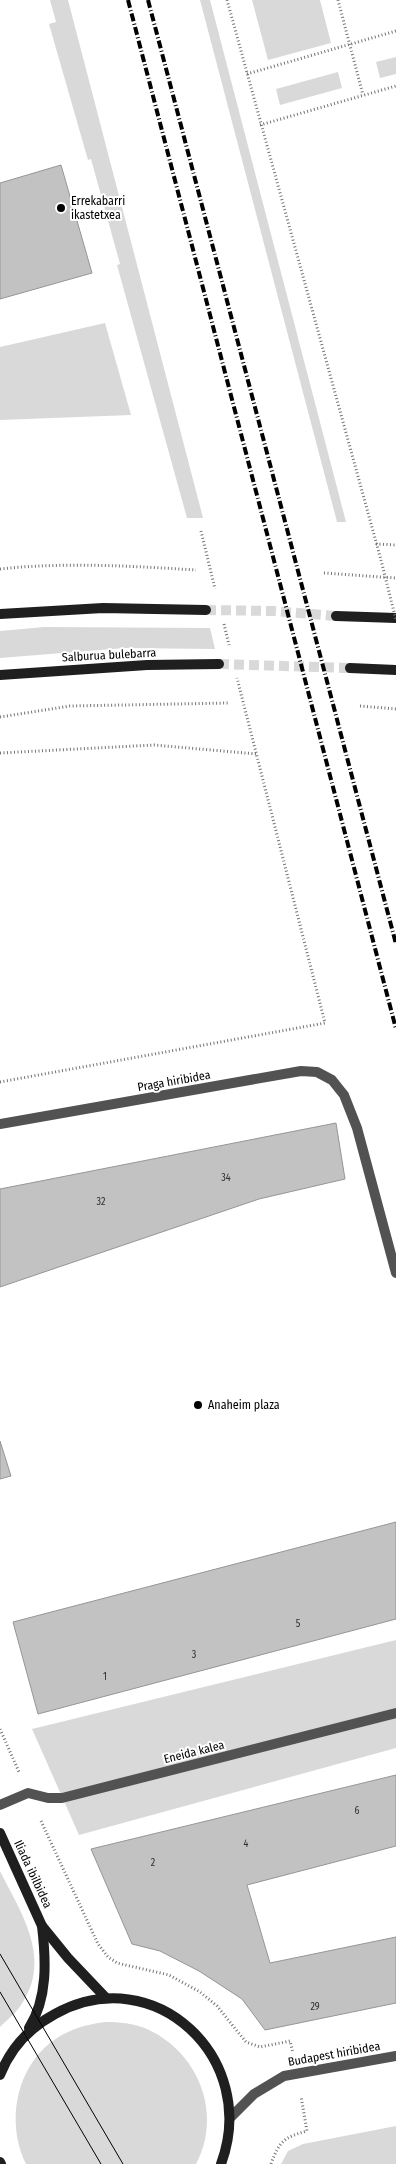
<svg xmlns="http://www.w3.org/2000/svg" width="396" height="2164" viewBox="0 0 396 2164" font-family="'Fira Sans Condensed',sans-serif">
  <rect width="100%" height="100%" fill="#fff"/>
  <g fill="#d9d9d9">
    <polygon points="50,0 68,0 203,518 187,518 117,265 120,264 91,159 88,160 49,24 56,22"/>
    <polygon points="200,0 210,0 346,522 337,522"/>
    <polygon points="252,0 320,0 331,43 268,60"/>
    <polygon points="396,57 396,74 380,78 376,62"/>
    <polygon points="338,72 342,88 280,105 276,89"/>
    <polygon points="105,323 131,415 0,420 0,347"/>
    <polygon points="44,627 210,628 215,649 125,648 0,658 0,631"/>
    <polygon points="396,1640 396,1748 79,1835 32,1729"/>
    <path d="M0,1871C21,1913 53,1959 21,2005C16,2013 7,2020 0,2027Z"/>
    <path d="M105,2022C119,2022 133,2023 147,2029C198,2052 223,2113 196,2164H26C3,2118 19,2054 68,2032C80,2026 92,2024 105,2022Z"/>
    <polygon points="396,2126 396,2164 281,2164 288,2151 303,2144"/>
  </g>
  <g fill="#c2c2c2" stroke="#969696">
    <polygon points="61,165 92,273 0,299 0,183"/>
    <polygon points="336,1123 345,1179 259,1199 0,1287 0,1189"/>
    <polygon points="0,1441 11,1476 0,1479"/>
    <polygon points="396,1522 396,1619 38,1714 13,1622"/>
    <polygon points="396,1775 396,1846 247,1885 270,1963 396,1937 396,2003 265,2030 242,1999 199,1971 160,1951 132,1944 91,1849"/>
  </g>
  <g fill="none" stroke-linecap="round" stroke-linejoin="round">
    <g stroke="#d9d9d9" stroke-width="10" stroke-dasharray="10 5" stroke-linecap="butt">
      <polyline points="206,610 273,611 336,616"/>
      <polyline points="219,664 350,668"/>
    </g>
    <g stroke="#747474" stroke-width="3" stroke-dasharray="1 2.5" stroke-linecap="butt">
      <polyline points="227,0 381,560"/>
      <polyline points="338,0 363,95"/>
      <polyline points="247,74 396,31"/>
      <polyline points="260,125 396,86"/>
      <polyline points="201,531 215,589"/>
      <polyline points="376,544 396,545"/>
      <path d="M0,569C65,562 131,566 196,570"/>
      <polyline points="324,573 396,578"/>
      <polyline points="224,624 229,645"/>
      <polyline points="360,706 396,709"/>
      <polyline points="0,717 70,706 229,703"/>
      <polyline points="0,753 154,745 257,754"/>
      <polyline points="0,1082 325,1023 237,678"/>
      <polyline points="0,1729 19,1772"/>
      <polyline points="41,1821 98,1944 108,1957 117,1963 169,1975 200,1992 217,2006 246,2042 260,2047 290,2041 293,2053"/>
      <path d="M271,2164C279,2141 285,2137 307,2131L301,2096"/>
    </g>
    <polyline stroke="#525252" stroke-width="10" points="0,1805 28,1793 48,1798 62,1798 396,1713"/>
    <g stroke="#525252" stroke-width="10">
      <polyline points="0,1124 301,1071 317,1072 332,1080 344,1095 357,1128 396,1273"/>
      <polyline points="231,2117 254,2094 284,2076 396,2056"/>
    </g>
    <g stroke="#1f1f1f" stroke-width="10">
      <polyline points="0,614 103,608 206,610"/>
      <polyline points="336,616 396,618"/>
      <polyline points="350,668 396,670"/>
      <polyline points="0,675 147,665 219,664"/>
      <polyline points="0,1833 42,1926 68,1958 106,1998"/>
      <path d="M29,2028C48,1998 46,1960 42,1926"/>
      <path d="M0,2075C11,2047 29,2028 55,2014C155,1959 260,2059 221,2164"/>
      <polyline points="0,2162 1,2164"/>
    </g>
    <g stroke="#000" stroke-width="1">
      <polyline points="0,1954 123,2164"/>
      <polyline points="0,1992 101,2164"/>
    </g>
    <g stroke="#000" stroke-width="4" stroke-dasharray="8 2.5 1 2.5" stroke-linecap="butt">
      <polyline points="128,0 396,1029"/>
      <polyline points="148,0 396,944"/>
    </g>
    <polyline stroke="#747474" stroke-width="3" stroke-dasharray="1 2.5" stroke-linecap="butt" points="381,560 396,620"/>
  </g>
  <g fill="#000" stroke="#fff" stroke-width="2">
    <circle cx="61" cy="208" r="5"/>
    <circle cx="198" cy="1405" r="5"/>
  </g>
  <g text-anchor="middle" stroke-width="4" stroke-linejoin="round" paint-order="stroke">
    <g font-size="10" fill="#303030">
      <text x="226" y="1181">34</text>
      <text x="101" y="1205">32</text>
      <text x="298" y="1627">5</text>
      <text x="194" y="1658">3</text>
      <text x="105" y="1680">1</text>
      <text x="357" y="1814">6</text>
      <text x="246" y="1847">4</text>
      <text x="153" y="1866">2</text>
      <text x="315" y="2010">29</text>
    </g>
    <g font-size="12" fill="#000" stroke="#fff" text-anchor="start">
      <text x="71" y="205">Errekabarri<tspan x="71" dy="14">ikastetxea</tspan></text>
      <text x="208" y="1409">Anaheim plaza</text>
    </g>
    <g font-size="12" fill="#000" stroke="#fff">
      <text transform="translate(109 655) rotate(-3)" y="4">Salburua bulebarra</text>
      <text transform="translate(174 1081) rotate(-10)" y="4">Praga hiribidea</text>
      <text transform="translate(194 1752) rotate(-14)" y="4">Eneida kalea</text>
      <text transform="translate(33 1874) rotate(65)" y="4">Iliada ibilbidea</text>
      <text transform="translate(334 2054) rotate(-10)" y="4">Budapest hiribidea</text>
    </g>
  </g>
</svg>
